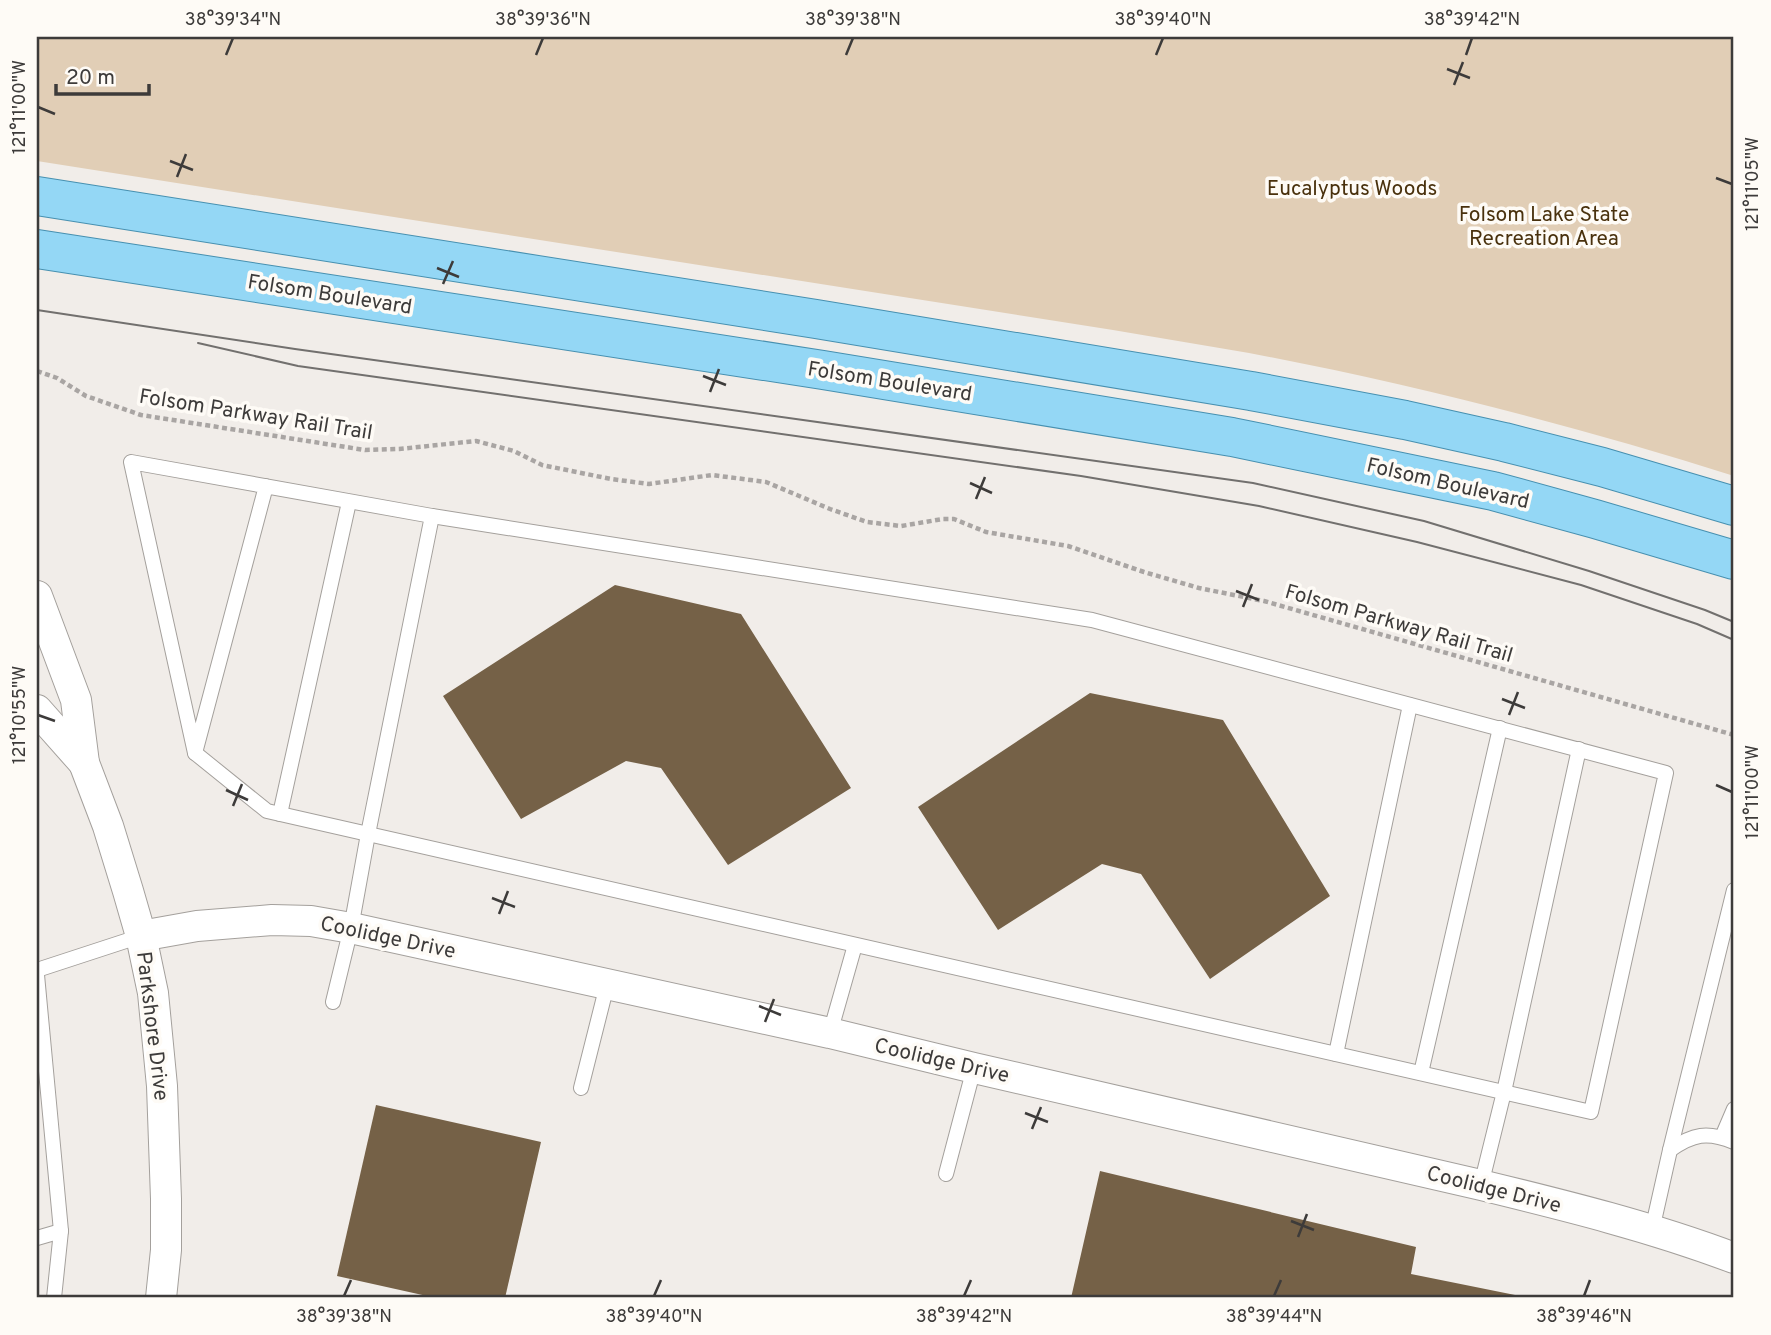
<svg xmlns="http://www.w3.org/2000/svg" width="1771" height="1335" viewBox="0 0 1771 1335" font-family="Overpass,sans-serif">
  <rect width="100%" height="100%" fill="#f1ede9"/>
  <path fill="#e1ceb6" d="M39,37H1734V476C1575,426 1413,384 1249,353C1204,345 1158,338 1113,330L37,161V48Z"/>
  <g fill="#756147">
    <polygon points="615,585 741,614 851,788 728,865 661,768 626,761 521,819 443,696"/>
    <polygon points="1090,693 1223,720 1330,896 1210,979 1141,874 1102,864 998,930 918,807"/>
    <polygon points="376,1105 541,1142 505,1298 436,1298 337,1276"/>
    <polygon points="1100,1171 1416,1247 1411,1274 1525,1297 1525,1298 1071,1298"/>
  </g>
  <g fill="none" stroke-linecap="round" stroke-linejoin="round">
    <defs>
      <g id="lane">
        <polyline points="266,486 195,753 131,462 432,516 368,834 351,928 333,1002"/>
        <polyline points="195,753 267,811 1591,1112 1666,773 1092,620 432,516"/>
        <polyline points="280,814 349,502"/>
        <polyline points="37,970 141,936"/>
        <polyline points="37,975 61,1231"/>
        <polyline points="830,1033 855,945"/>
        <polyline points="1336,1054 1410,705"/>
        <polyline points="1421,1073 1500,728"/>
        <polyline points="581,1088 607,985"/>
        <polyline points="1722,1137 1734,1109"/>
        <path d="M1670,1150C1693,1134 1707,1131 1734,1142"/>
        <polyline points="946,1174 974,1068"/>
        <polyline points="1481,1185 1504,1092 1579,749"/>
        <polyline points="1652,1230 1670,1150 1734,890"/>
        <polyline points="37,1238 61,1231 54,1298"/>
      </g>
      <g id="street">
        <polyline points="37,596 76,700 84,763 108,826 128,891 141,936 153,993 162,1086 166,1199 166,1250 161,1298"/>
        <polyline points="37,710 84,763"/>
        <path d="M141,936L197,926L272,920L311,921L351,928L830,1033L974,1068L1481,1185C1567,1206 1652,1227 1734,1258"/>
      </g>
      <g id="primary">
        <polyline points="37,196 816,319 1251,391 1405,420 1504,442 1602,467 1734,506"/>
        <polyline points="37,249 823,370 1232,437 1493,491 1595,519 1734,560"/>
      </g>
    </defs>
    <use href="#lane" stroke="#a4a09c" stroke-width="16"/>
    <use href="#street" stroke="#a4a09c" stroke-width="32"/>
    <use href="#primary" stroke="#4790b0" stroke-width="40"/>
    <polyline stroke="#a9a5a3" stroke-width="4.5" stroke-dasharray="5 3.5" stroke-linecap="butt" points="37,371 57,378 86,396 141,415 365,450 399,449 476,441 514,451 542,465 611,479 649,484 712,475 766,482 830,509 867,522 901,526 943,519 954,519 986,532 1068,546 1144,572 1199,588 1264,601 1734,735"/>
    <use href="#lane" stroke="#fff" stroke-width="14"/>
    <use href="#street" stroke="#fff" stroke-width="30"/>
    <use href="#primary" stroke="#94d7f5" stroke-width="38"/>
    <g stroke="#72706e" stroke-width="2">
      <polyline points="37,310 295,349 1253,483 1424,521 1589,571 1705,610 1734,622"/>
      <polyline points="198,343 298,366 1081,476 1259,506 1417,542 1581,585 1697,624 1734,640"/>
    </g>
  </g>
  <path fill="none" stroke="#3d3b3a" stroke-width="2.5" d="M226,55L233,38M536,55L543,38M846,55L853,38M1156,55L1163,38M1466,55L1472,38M1447,69L1470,78M1454,85L1463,62M38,107L55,114M170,161L193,170M177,177L186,154M1716,178L1732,184M437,268L459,277M443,284L453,261M703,376L726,385M710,392L719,369M970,483L992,493M976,499L985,477M1236,591L1259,600M1243,607L1252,584M1502,699L1525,708M38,715L55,721M1509,715L1518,692M1716,785L1732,792M226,790L248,800M233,806L242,784M492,898L515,907M499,914L508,891M759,1006L781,1015M765,1022L774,999M1025,1113L1048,1122M1032,1129L1041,1107M1291,1221L1314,1230M1298,1237L1307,1214M344,1296L351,1280M654,1296L661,1280M964,1296L971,1280M1274,1296L1281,1280M1584,1296L1590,1280"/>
  <g text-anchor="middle" stroke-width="7" stroke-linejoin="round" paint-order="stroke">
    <g font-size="21" fill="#49310d" stroke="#fefbf6">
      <text x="1352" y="195">Eucalyptus Woods</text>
      <text x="1544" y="221">Folsom Lake State<tspan x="1544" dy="24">Recreation Area</tspan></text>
    </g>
    <g font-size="21" fill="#3d3b3a" stroke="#fefbf6">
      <text transform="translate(330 294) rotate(9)" y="7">Folsom Boulevard</text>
      <text transform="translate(890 381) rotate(9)" y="7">Folsom Boulevard</text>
      <text transform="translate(256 414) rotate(9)" y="7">Folsom Parkway Rail Trail</text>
      <text transform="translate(1448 483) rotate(13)" y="7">Folsom Boulevard</text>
      <text transform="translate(1399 623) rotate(16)" y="7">Folsom Parkway Rail Trail</text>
      <text transform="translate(388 937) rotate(12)" y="7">Coolidge Drive</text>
      <text transform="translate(153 1026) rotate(83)" y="7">Parkshore Drive</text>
      <text transform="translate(942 1060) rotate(13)" y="7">Coolidge Drive</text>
      <text transform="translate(1494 1189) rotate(14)" y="7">Coolidge Drive</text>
    </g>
  </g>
  <rect width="1771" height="1335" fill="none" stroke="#fefbf6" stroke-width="77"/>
  <path d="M56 84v10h93v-10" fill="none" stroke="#3d3b3a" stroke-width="3.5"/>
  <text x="66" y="84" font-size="21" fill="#3d3b3a" stroke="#fefbf6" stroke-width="5" paint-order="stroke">20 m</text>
  <rect x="38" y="38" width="1694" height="1258" fill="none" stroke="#3d3b3a" stroke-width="2.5"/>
  <g font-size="18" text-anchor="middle" fill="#3d3b3a">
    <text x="233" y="25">38°39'34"N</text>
    <text x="543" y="25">38°39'36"N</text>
    <text x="853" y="25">38°39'38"N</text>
    <text x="1163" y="25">38°39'40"N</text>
    <text x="1472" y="25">38°39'42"N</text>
    <text transform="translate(19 107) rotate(-90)" y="6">121°11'00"W</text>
    <text transform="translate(1752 184) rotate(-90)" y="6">121°11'05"W</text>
    <text transform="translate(19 715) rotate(-90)" y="6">121°10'55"W</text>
    <text transform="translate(1752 792) rotate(-90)" y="6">121°11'00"W</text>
    <text x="344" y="1322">38°39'38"N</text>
    <text x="654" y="1322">38°39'40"N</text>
    <text x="964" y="1322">38°39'42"N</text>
    <text x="1274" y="1322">38°39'44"N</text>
    <text x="1584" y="1322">38°39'46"N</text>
  </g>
</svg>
